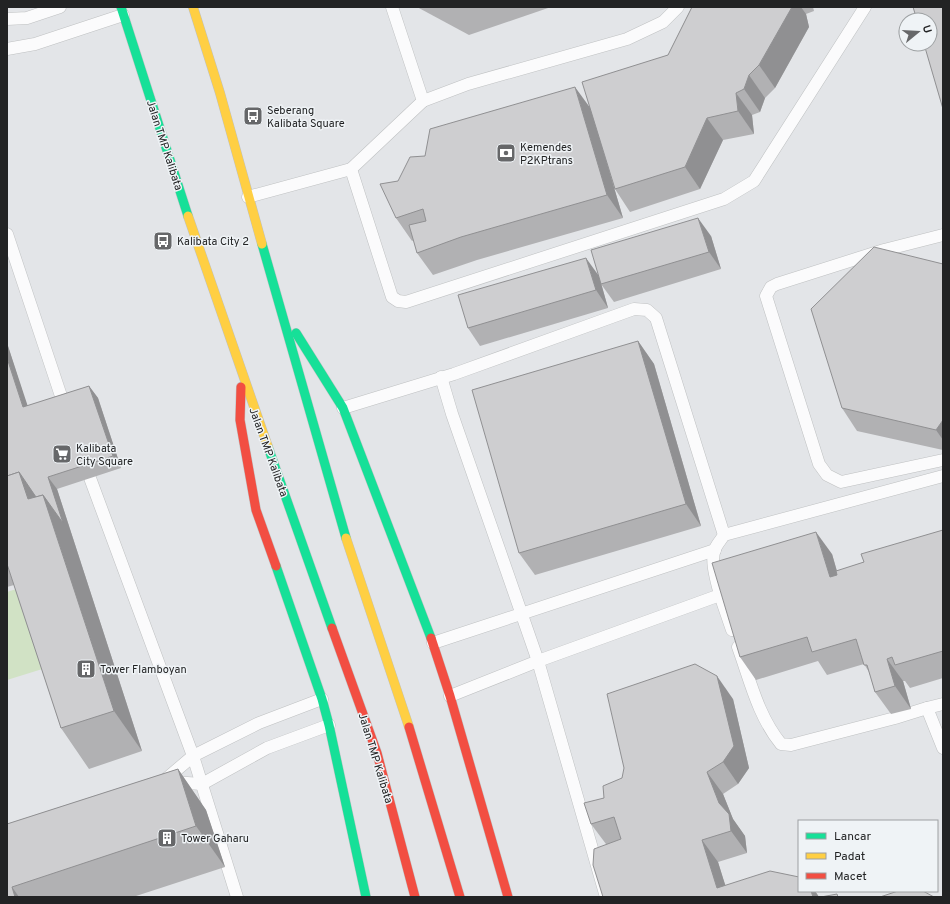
<svg xmlns="http://www.w3.org/2000/svg" width="950" height="904" viewBox="0 0 950 904" font-family="Overpass,sans-serif">
  <rect width="100%" height="100%" fill="#e3e5e8"/>
  <polygon fill="#d1e2c5" points="26,586 52,666 7,680 7,592"/>
  <g fill="none" stroke-linecap="round" stroke-linejoin="round">
    <defs>
      <g id="lane">
        <polyline points="392,7 423,101"/>
        <polyline points="7,19 27,18 60,7"/>
        <polyline points="7,49 35,44 123,15"/>
        <polyline points="351,169 392,297 398,301 406,302 724,199 754,181 865,7"/>
        <polyline points="248,197 351,169 423,101 468,84 627,39 663,22 678,7"/>
        <polyline points="7,234 65,408"/>
        <polyline points="943,235 884,250 777,284 771,287 766,296 819,464 827,475 841,482 943,460"/>
        <polyline points="441,377 452,414 538,661 606,897"/>
        <polyline points="343,408 454,374 634,309 647,310 656,318 724,535"/>
        <polyline points="90,478 193,756 237,897"/>
        <polyline points="720,595 732,630"/>
        <polyline points="433,643 715,550"/>
        <path d="M738,647C750,680 758,716 781,744L791,745L895,718L927,708L943,748"/>
        <path d="M450,696L538,661L720,595C717,582 710,561 715,549C717,544 721,540 724,535L943,476"/>
        <polyline points="927,708 943,704"/>
        <polyline points="166,779 193,756 259,723 322,699"/>
        <polyline points="172,782 202,784 267,748 329,725"/>
      </g>
      <g id="fast">
        <polyline points="121,7 188,216"/>
        <polyline points="262,244 346,538"/>
        <polyline points="296,333 343,408 431,638"/>
        <polyline points="268,447 332,628"/>
        <polyline points="276,566 322,699 329,725 366,897"/>
      </g>
      <g id="slow">
        <polyline points="193,7 220,93 262,244"/>
        <polyline points="188,216 268,447"/>
        <polyline points="346,538 409,727"/>
      </g>
      <g id="jam">
        <polyline points="241,387 240,420 256,510 276,566"/>
        <polyline points="332,628 377,753 415,897"/>
        <polyline points="431,638 450,696 508,897"/>
        <polyline points="409,727 460,897"/>
      </g>
    </defs>
    <use href="#lane" stroke="#bfc1c2" stroke-width="13"/>
    <use href="#fast" stroke="#bfc1c2" stroke-width="10"/>
    <use href="#slow" stroke="#bfc1c2" stroke-width="10"/>
    <use href="#jam" stroke="#bfc1c2" stroke-width="10"/>
    <use href="#lane" stroke="#fbfbfc" stroke-width="12"/>
    <use href="#fast" stroke="#16e098" stroke-width="9"/>
    <use href="#slow" stroke="#ffcf43" stroke-width="9"/>
    <use href="#jam" stroke="#f24e42" stroke-width="9"/>
  </g>
  <g fill="#b1b1b3">
    <polygon points="417,7 551,7 469,35"/>
    <polygon points="692,7 813,7 814,11 806,14 809,27 775,88 765,98 760,112 752,115 754,134 723,140 700,189 630,212 615,189 608,167 623,218 477,260 433,275 417,253 414,240 412,241 396,218 398,181 425,156 590,107 668,55"/>
    <polygon points="711,236 721,269 614,302 601,284"/>
    <polygon points="943,264 943,450 857,431 842,408"/>
    <polygon points="599,276 608,308 480,346 468,328"/>
    <polygon points="638,341 654,364 701,526 535,575 519,553"/>
    <polygon points="7,343 27,406 89,386 98,398 121,468 57,489 142,751 89,769 61,728 14,585 7,587"/>
    <polygon points="943,530 943,678 910,688 905,681 903,681 911,709 891,714 875,692 869,672 864,664 827,675 818,661 756,680 740,657 832,554 837,571 864,562"/>
    <polygon points="733,699 749,768 738,784 723,794 733,819 745,836 747,853 718,862 725,885 799,891 815,891 819,897 603,897 606,844 591,824 604,798 622,778"/>
    <polygon points="178,769 206,810 225,867 133,897 7,897 7,824"/>
  </g>
  <g fill="#909092">
    <polygon points="792,7 801,7 806,14 809,27 775,88 759,65"/>
    <polygon points="749,75 765,98 760,112 744,89"/>
    <polygon points="575,87 591,109 623,218 607,195"/>
    <polygon points="736,93 752,115 754,134 738,111"/>
    <polygon points="707,118 723,140 700,189 685,167"/>
    <polygon points="698,218 711,236 721,269 709,252"/>
    <polygon points="586,258 599,276 608,308 596,290"/>
    <polygon points="638,341 654,364 701,526 686,504"/>
    <polygon points="7,343 32,419 23,407 7,357"/>
    <polygon points="89,386 98,398 121,468 113,456"/>
    <polygon points="943,420 943,440 936,430"/>
    <polygon points="19,472 47,512 28,499"/>
    <polygon points="48,477 57,489 142,751 114,711 43,495"/>
    <polygon points="816,532 832,554 845,600 830,577"/>
    <polygon points="887,659 903,681 911,709 895,686"/>
    <polygon points="717,676 733,699 749,768 738,784 723,762"/>
    <polygon points="178,769 206,810 225,867 196,826"/>
    <polygon points="707,772 723,794 733,819 745,836 747,853 731,831 719,803"/>
    <polygon points="702,840 718,862 729,897 717,888"/>
    <polygon points="12,887 19,897 15,897"/>
    <polygon points="811,891 815,891 819,897 813,897"/>
  </g>
  <g fill="#ceced0" stroke="#909092">
    <polygon points="692,7 792,7 759,65 749,75 744,89 736,93 738,111 707,118 685,167 615,189 582,82 668,55"/>
    <polygon points="913,7 943,7 943,109 924,44 930,44 930,20 917,20"/>
    <polygon points="575,87 607,195 461,237 417,253 409,225 426,221 423,209 396,218 380,184 398,181 410,157 425,156 430,129"/>
    <polygon points="698,218 709,252 601,284 591,250"/>
    <polygon points="874,247 943,264 943,420 936,430 842,408 811,309"/>
    <polygon points="586,258 596,290 468,328 458,295"/>
    <polygon points="638,341 686,504 519,553 472,390"/>
    <polygon points="7,358 23,407 89,386 113,456 48,477 63,523 43,495 36,497 19,472 7,476"/>
    <polygon points="19,472 28,499 43,495 114,711 61,728 7,564 7,476"/>
    <polygon points="943,530 943,651 895,665 892,657 887,659 895,686 875,692 867,665 864,665 856,639 812,652 807,637 740,657 712,563 816,532 830,577 837,575 836,571 864,562 861,554"/>
    <polygon points="695,664 717,676 734,746 723,762 707,772 719,803 729,814 731,831 702,840 717,888 770,871 799,877 799,891 811,891 813,897 603,897 593,865 594,849 621,839 614,817 591,824 584,803 604,798 603,786 622,778 624,768 607,694"/>
    <polygon points="178,769 196,826 12,887 15,897 7,897 7,824"/>
    <polygon points="898,891 923,891 934,897 880,897"/>
    <polygon points="837,894 838,897 821,897"/>
  </g>
  <defs>
    <symbol id="bus-square" viewBox="-11 -11 22 22"><rect x="-9" y="-9" width="18" height="18" rx="4" fill="#666769" stroke="#eff3f6"/><path d="M-5-6H5V4H4V6H2V4H-2V6H-4V4H-5ZM-3.5-4V0h7V-4ZM-3.5 1.2v1.5H-2V1.2ZM2 1.2v1.5H3.5V1.2Z" fill="#fff"/></symbol>
    <symbol id="bank-square" viewBox="-11 -11 22 22"><rect x="-9" y="-9" width="18" height="18" rx="4" fill="#666769" stroke="#eff3f6"/><path d="M-6-4H6V4H-6ZM0-2.3a2.3 2.3 0 1 0 0 4.6a2.3 2.3 0 1 0 0-4.6Z" fill="#fff"/></symbol>
    <symbol id="supermarket-square" viewBox="-11 -11 22 22"><rect x="-9" y="-9" width="18" height="18" rx="4" fill="#666769" stroke="#eff3f6"/><path d="M-6-5.5h2.5l.6 2H6L4.5 2H-2.5L-4.4-4H-6ZM-1.5 3.2a1.3 1.3 0 1 0 .1 0ZM3 3.2a1.3 1.3 0 1 0 .1 0Z" fill="#fff"/></symbol>
    <symbol id="building-square" viewBox="-11 -11 22 22"><rect x="-9" y="-9" width="18" height="18" rx="4" fill="#666769" stroke="#eff3f6"/><path d="M-4-6H4V6H1V3H-1V6H-4ZM-2.5-4.3h1.7v1.8h-1.7ZM.8-4.3h1.7v1.8H.8ZM-2.5-1h1.7V.8h-1.7ZM.8-1h1.7V.8H.8Z" fill="#fff"/></symbol>
  </defs>
  <g fill-rule="evenodd">
    <use href="#bus-square" x="242" y="105" width="22" height="22"/>
    <use href="#bank-square" x="495" y="142" width="22" height="22"/>
    <use href="#bus-square" x="152" y="230" width="22" height="22"/>
    <use href="#supermarket-square" x="51" y="443" width="22" height="22"/>
    <use href="#building-square" x="75" y="658" width="22" height="22"/>
    <use href="#building-square" x="156" y="827" width="22" height="22"/>
  </g>
  <g text-anchor="middle" stroke-width="3" stroke-linejoin="round" paint-order="stroke">
    <g font-size="11" fill="#222324" stroke="#eff3f6" text-anchor="start">
      <text x="267" y="114">Seberang<tspan x="267" dy="13">Kalibata Square</tspan></text>
      <text x="520" y="151">Kemendes<tspan x="520" dy="13">P2KPtrans</tspan></text>
      <text x="177" y="245">Kalibata City 2</text>
      <text x="76" y="452">Kalibata<tspan x="76" dy="13">City Square</tspan></text>
      <text x="100" y="673">Tower Flamboyan</text>
      <text x="181" y="842">Tower Gaharu</text>
    </g>
    <g font-size="11" fill="#222324" stroke="#eff3f6">
      <text transform="translate(165 145) rotate(72)" y="4">Jalan TMP Kalibata</text>
      <text transform="translate(269 452) rotate(70)" y="4">Jalan TMP Kalibata</text>
      <text transform="translate(376 758) rotate(73)" y="4">Jalan TMP Kalibata</text>
    </g>
  </g>
  <rect width="950" height="904" fill="none" stroke="#222324" stroke-width="16"/>
  <rect x="798" y="820" width="140" height="72" fill="#eff3f6" stroke="#9da0a2"/>
  <rect x="806" y="833" width="20" height="6" fill="#16e098" stroke="#9da0a2"/>
  <text x="834" y="840" font-size="12" fill="#222324">Lancar</text>
  <rect x="806" y="853" width="20" height="6" fill="#ffcf43" stroke="#9da0a2"/>
  <text x="834" y="860" font-size="12" fill="#222324">Padat</text>
  <rect x="806" y="873" width="20" height="6" fill="#f24e42" stroke="#9da0a2"/>
  <text x="834" y="880" font-size="12" fill="#222324">Macet</text>
  <g transform="translate(918 32) rotate(72)"><circle r="19" fill="#eff3f6" stroke="#9da0a2"/>
  <path d="M0-3L7 15L0 10L-7 15Z" fill="#666769"/>
  <text y="-6" font-size="11" font-weight="bold" text-anchor="middle" fill="#222324">U</text>
  </g>
</svg>
